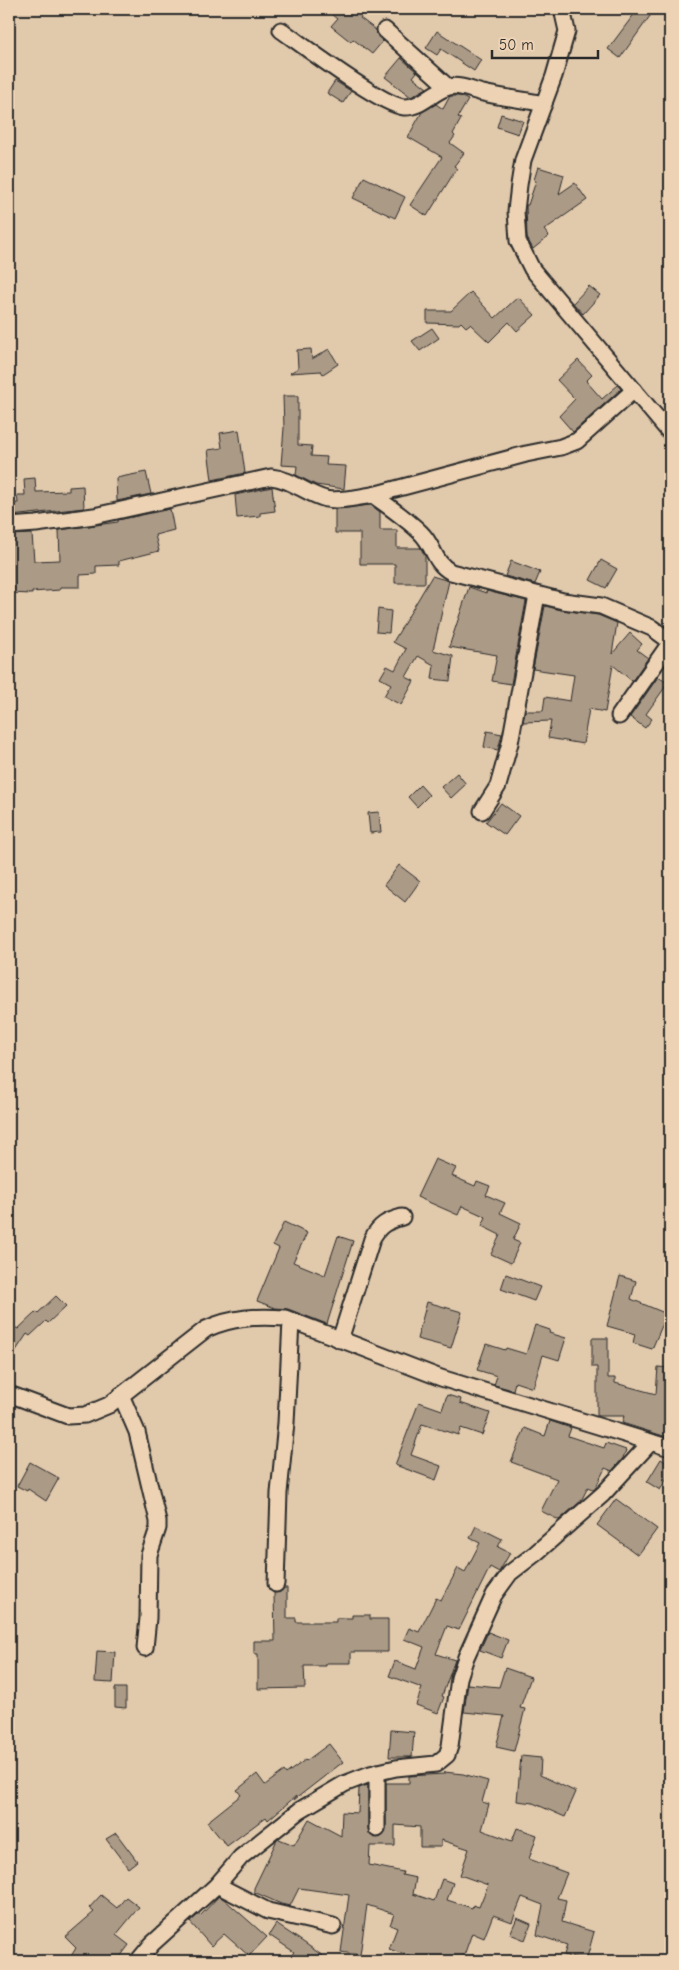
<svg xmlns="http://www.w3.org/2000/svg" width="679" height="1970" viewBox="0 0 679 1970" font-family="'Comic Neue',sans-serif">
  <rect width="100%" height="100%" fill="#e1c9ac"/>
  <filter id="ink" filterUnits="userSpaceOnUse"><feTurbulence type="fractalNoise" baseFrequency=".02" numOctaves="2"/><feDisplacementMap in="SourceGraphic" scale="10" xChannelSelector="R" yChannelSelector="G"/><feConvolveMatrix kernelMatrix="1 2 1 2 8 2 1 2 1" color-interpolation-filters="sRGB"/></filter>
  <g filter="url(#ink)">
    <g fill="#ab9a86" stroke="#2b2b2b" fill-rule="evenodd">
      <polygon points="325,9 357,9 363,14 360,18 376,30 378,37 383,41 372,54 353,39 351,42 331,26 337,19"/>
      <polygon points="638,9 655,9 620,58 608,49"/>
      <polygon points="437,31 481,60 474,71 441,49 437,55 426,48"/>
      <polygon points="401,58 417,72 413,77 427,88 411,97 385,77"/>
      <polygon points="335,81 351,91 343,103 327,93"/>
      <polygon points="450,96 460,96 468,100 458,117 461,119 453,134 455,136 450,143 464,153 454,166 457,168 427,216 410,205 442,157 408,137 422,112 436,104 443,109"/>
      <polygon points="501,114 523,121 518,134 497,127"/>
      <polygon points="538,167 564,175 559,194 575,183 587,200 544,230 549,236 533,249 527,238 526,205 528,205 536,181 534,180"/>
      <polygon points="364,177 405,197 395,218 353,198"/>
      <polygon points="589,286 600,295 583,314 573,303"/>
      <polygon points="471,292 495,318 518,297 535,315 517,331 509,322 489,342 470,324 466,327 461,322 459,324 427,323 427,311 451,311"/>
      <polygon points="432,328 439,338 420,351 412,341"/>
      <polygon points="311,349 312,359 329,349 338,364 323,374 321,371 290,373 298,368 297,350"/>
      <polygon points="578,360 592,375 586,381 602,399 618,385 621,389 573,432 559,416 575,399 557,380"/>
      <polygon points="283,396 298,396 298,445 312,446 311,456 327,457 326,465 346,466 344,489 316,485 296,475 297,466 281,465 284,428"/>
      <polygon points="239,430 245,473 212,480 208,450 222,448 220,433"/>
      <polygon points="146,472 151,494 117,501 116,478"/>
      <polygon points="35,478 36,492 69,491 69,487 83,486 84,508 11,516 10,504 18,503 17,495 25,495 24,479"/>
      <polygon points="272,487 275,511 260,513 260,516 237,518 235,495"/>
      <polygon points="371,505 380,512 380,530 397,530 397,548 421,548 425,556 425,583 395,583 395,564 360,564 360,533 335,533 335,509"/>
      <polygon points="170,509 174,530 155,535 159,551 119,561 119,565 96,566 96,574 80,575 80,587 60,587 60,590 32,592 32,594 9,593 9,580 11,579 9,535 32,534 34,561 60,560 59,530 118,522 118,520"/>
      <polygon points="601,560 617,569 606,588 590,580"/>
      <polygon points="511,561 540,572 535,584 505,576"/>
      <polygon points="432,576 449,581 433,650 453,656 450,681 432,679 434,665 418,656 406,677 414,681 401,705 384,696 391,684 380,678 387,666 395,670 406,649 393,642"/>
      <polygon points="469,587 486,593 487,591 526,601 511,684 492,681 497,655 449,647"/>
      <polygon points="545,606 562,610 598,615 617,623 612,654 630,633 642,644 637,650 648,658 632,681 613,665 605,712 589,709 583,744 548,738 551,721 523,722 525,711 543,711 545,697 570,701 574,675 533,669"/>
      <polygon points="378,609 391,611 389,633 376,632"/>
      <polygon points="658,677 668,683 646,714 652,719 645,728 630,717"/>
      <polygon points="487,731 502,734 498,750 484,747"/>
      <polygon points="457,773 466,784 451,798 441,787"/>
      <polygon points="420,785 429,795 417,807 408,797"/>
      <polygon points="501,803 519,816 505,835 486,822"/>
      <polygon points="379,812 381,832 370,833 368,813"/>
      <polygon points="399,865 420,881 405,902 384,885"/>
      <polygon points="435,1159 456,1168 452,1176 475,1186 477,1181 490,1186 486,1195 505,1203 500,1213 521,1223 513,1240 520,1243 511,1263 491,1254 500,1235 482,1226 486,1217 462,1206 458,1215 417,1197"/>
      <polygon points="284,1222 307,1233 293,1262 325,1275 338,1236 353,1241 327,1324 288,1309 275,1308 257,1301 279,1248 273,1245"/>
      <polygon points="506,1274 540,1287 534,1301 501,1289"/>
      <polygon points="620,1276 636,1281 631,1299 667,1314 652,1349 633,1343 635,1334 607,1326"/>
      <polygon points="56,1296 66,1306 48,1323 46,1321 30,1336 27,1334 9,1361 9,1324 18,1329 36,1312 38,1313"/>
      <polygon points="427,1302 462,1312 451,1348 417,1339"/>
      <polygon points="535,1325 550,1330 549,1333 566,1338 559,1360 543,1355 533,1388 515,1382 513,1390 494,1385 497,1376 477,1370 486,1344 505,1350 506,1348 526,1354"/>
      <polygon points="592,1338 608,1338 608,1378 615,1378 615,1383 656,1394 658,1367 670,1368 669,1405 670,1405 670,1438 622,1423 624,1416 597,1416 597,1367 592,1367"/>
      <polygon points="447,1395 461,1399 460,1403 490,1413 482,1435 461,1428 458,1435 422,1424 411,1455 441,1466 436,1480 395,1465 419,1402 442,1410"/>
      <polygon points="550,1421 571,1428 568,1436 604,1448 606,1443 626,1450 623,1458 612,1471 605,1468 596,1487 594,1490 588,1487 581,1501 559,1520 541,1511 557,1479 511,1462 525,1428 545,1436"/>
      <polygon points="661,1459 670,1465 670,1473 660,1490 647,1482"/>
      <polygon points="30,1462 59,1478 46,1501 28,1489 27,1491 17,1486"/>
      <polygon points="616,1499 657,1529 638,1555 597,1525"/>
      <polygon points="476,1526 502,1539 498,1547 510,1553 499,1572 490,1567 459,1630 447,1626 436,1654 455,1660 442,1696 444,1697 438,1713 416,1705 422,1688 389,1676 395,1661 416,1669 424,1647 404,1639 409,1628 419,1632 436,1598 441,1600 458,1568 465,1572 480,1543 470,1538"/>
      <polygon points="284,1588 287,1588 287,1618 296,1618 296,1622 336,1622 336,1618 352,1618 352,1615 370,1615 370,1619 388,1619 388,1652 351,1652 351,1663 326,1663 326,1666 304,1666 305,1688 258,1689 258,1654 254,1654 254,1641 275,1641 274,1593 280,1592"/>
      <polygon points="488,1632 508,1640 501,1658 480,1650"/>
      <polygon points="97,1651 115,1652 113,1683 95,1682"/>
      <polygon points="505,1668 531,1677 520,1708 525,1709 514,1751 496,1747 504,1716 464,1712 468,1684 499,1687"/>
      <polygon points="115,1688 126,1688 126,1708 115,1707"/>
      <polygon points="391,1730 414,1732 412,1757 389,1757"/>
      <polygon points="329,1744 343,1762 294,1800 296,1796 268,1820 266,1817 227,1846 207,1822 241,1795 237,1790 257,1774 265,1785 284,1771 286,1774 305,1760 306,1761"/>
      <polygon points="521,1756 541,1758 540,1775 576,1792 565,1817 533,1803 517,1801"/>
      <path d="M444,1772L463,1774L488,1781L482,1802L489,1804L482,1830L512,1841L517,1828L537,1835L529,1859L567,1873L557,1898L566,1900L562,1922L594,1932L586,1961L564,1955L567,1945L537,1935L543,1905L522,1897L512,1922L493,1915L484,1938L472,1933L462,1961H423L389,1949L397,1928L390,1925L394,1914L367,1905L360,1955L341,1952L349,1895L299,1888L290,1906L281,1904L254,1892V1888L277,1840L279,1839L294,1845L309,1819L341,1836L342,1812L358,1813L359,1788L368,1785V1829L373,1837H381L386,1829V1783H409V1776L444,1774ZM395,1825L420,1827V1847H441V1840L469,1849L460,1875L488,1885L479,1907L473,1905L472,1908L447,1900L453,1883L442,1879L434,1901L413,1894L416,1878L402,1875L403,1872L369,1865L370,1846H395Z"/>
      <polygon points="116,1833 137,1861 128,1868 106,1839"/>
      <polygon points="101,1895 117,1908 126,1897 139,1907 116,1935 129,1945 117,1961 68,1961 76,1948 65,1937 94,1912 89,1908"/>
      <polygon points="219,1896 225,1900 267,1937 249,1956 224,1934 211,1946 190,1922 199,1914 200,1916"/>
      <polygon points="517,1918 531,1924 525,1940 510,1934"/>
      <polygon points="276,1924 306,1944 330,1961 287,1961 294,1952 269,1935"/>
    </g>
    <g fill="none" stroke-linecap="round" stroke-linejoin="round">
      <defs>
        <g id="minor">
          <polyline points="562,9 567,31 554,76 523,160 519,185 516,211 518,241 532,269 670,433"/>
          <path d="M281,30C304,46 381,105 404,107C421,108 433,91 449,87C459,84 473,91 483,93C503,98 523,99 544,104"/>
          <polyline points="385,30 448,87"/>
          <polyline points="373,495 526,454 561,447 577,441 634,390"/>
          <path d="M9,526L36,524L94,516L271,477C292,479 306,494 326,499C340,502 358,497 373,495C389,507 407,519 421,533C435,547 433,562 451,572L563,601L601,606L652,628L670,641"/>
          <polyline points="619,716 670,643"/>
          <polyline points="482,811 498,786 510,743 537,595"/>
          <path d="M340,1340L372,1239C379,1225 387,1221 402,1217"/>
          <path d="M9,1394L68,1416L85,1415L109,1405L206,1329C232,1317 257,1316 285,1318L441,1378L670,1448"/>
          <polyline points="121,1395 137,1432 158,1521 158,1528 149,1555 148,1618 145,1648"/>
          <polyline points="276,1584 279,1493 286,1423 291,1321"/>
          <polyline points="377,1829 377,1772"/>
          <polyline points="217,1885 268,1911 333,1926"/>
          <polyline points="138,1961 152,1944 217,1885 241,1857 300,1810 344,1784 370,1774 396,1768 436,1764 447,1755 450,1746 459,1678 466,1657 494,1595 510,1573 536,1553 603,1494 651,1442"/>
        </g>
      </defs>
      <use href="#minor" stroke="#2b2b2b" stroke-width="19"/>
      <use href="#minor" stroke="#edd3b4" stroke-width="15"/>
    </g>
  </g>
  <rect width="679" height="1970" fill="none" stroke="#edd3b4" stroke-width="30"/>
  <rect x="15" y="15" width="649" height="1940" fill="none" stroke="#2b2b2b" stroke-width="2" filter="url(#ink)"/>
  <path d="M492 50v8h106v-8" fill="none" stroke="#2b2b2b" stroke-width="2.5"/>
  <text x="499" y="50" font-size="15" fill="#2b2b2b" stroke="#edd3b4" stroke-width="4" paint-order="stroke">50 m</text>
</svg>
